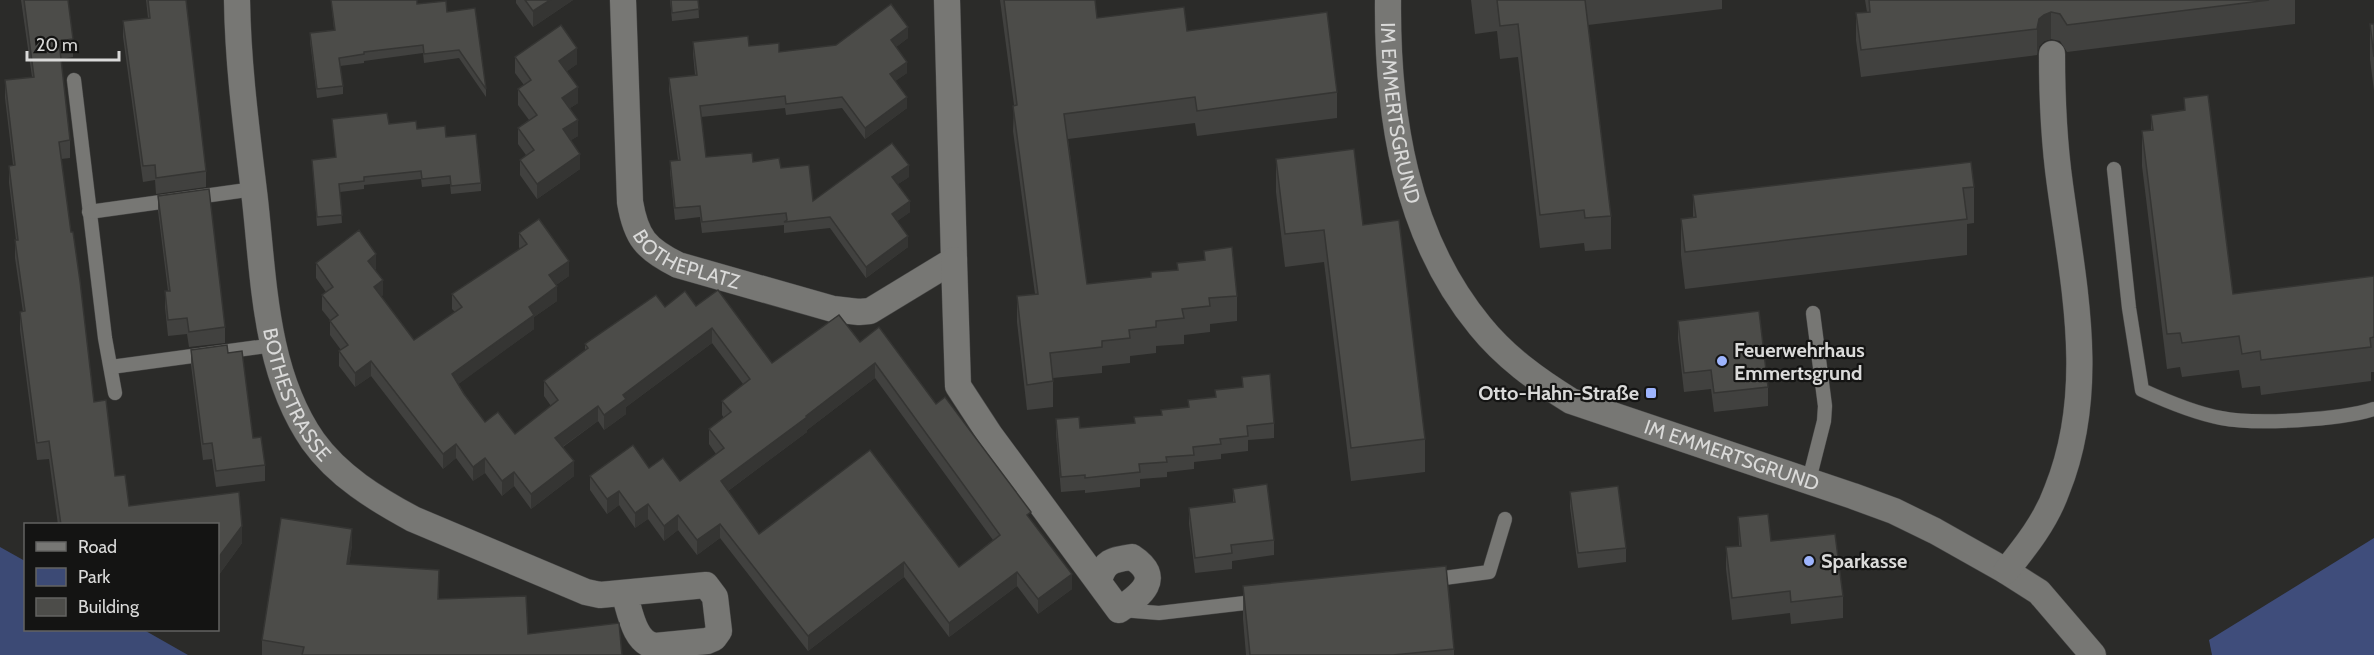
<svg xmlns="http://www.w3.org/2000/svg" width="2374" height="655" viewBox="0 0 2374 655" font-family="Cabin,sans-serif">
  <rect width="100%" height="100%" fill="#2b2b29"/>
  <polygon fill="#3c4a75" points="0,547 25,561 26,630 144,630 188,655 0,655"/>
  <polygon fill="#3f4d7b" points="2374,538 2374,655 2212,655 2209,640"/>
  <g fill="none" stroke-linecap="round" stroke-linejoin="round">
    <defs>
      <g id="service">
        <polyline points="74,80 105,338 115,393"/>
        <path d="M2114,169L2129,308L2142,390C2166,401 2194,413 2221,418C2256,425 2340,420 2374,409"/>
        <polyline points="89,212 254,189"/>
        <polyline points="111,367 274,345"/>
        <polyline points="1809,480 1824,421 1825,406 1813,313"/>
        <polyline points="1429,580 1489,572 1505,519"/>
        <polyline points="1122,610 1159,613 1262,601"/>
      </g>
      <g id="minor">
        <path id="s1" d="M237,0C238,67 247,133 255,200C264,281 265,372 313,441C338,476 376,499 413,519L586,592L600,595L706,585L715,597L719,631L714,638L707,641L655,646C634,643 630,611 624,593"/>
        <path id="s2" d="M623,0L630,202C636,238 646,249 678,265L833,309L859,312L870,311L954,260L947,0"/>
        <path id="s3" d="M1388,0C1387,114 1405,235 1480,326C1505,357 1537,380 1571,401L1853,496L1894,511L1935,531L2006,571L2039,592L2093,655"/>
        <path d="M954,260L958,386L990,435L1119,610C1141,595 1164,578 1132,557C1113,560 1105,560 1099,580"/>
        <path d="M2006,571C2026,546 2046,521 2057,490C2097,390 2074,288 2060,185C2054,142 2052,97 2052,54"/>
      </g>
    </defs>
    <use href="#service" stroke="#474746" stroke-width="15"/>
    <use href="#minor" stroke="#474746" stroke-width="27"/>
    <use href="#service" stroke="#777774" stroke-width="14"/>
    <use href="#minor" stroke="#777774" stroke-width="26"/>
  </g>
  <g fill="#41413f" fill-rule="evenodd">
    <polygon points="21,0 68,0 73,39 73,57 61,59 70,140 70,158 61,159 71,232 73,232 80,281 94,402 106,400 115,476 125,475 129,506 239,492 242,526 242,543 218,576 218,525 58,525 49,459 37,460 20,330 20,312 23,312 15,258 15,240 16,240 9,183 9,166 13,165 5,98 5,80 32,77"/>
    <polygon points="146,0 186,0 206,171 206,187 156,194 155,180 143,182 123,37 123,21 148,18"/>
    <polygon points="331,0 417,4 447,12 486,89 486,97 459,58 424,63 423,53 364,61 364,63 340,66 343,86 343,94 317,98 310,41 310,33 334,30"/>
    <polygon points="516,0 573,0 533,27 516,3"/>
    <polygon points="670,0 701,0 698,0 699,18 672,21"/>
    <polygon points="1000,0 1095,0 1097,18 1187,31 1337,92 1337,118 1197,136 1195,123 1068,139 1087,284 1151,277 1177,270 1177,263 1204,260 1204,251 1237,296 1237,321 1210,324 1210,332 1184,335 1184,344 1156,346 1156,353 1130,356 1130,363 1102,366 1102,373 1053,378 1053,407 1027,410 1017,322 1017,296 1035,294 1013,131 1014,105"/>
    <polygon points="1471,0 1722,0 1722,9 1588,25 1611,216 1611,249 1585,251 1584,243 1540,248 1518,57 1500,59 1497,31 1475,34"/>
    <polygon points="1865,0 2295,0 2295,24 2067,52 2060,41 2051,39 2044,41 2039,46 2037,55 1861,77 1856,40 1856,13 1867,12"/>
    <polygon points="2370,24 2374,24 2374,91 2370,59"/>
    <polygon points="908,38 896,47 907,73 895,81 907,108 865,139 842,108 786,115 785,108 701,117 706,157 753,162 781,168 813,201 909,177 898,184 910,212 897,221 908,247 866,278 830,228 784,233 784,225 702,233 700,217 675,220 670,172 670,161 678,160 669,90 669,78 695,75 693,54 693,42 749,46 779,52"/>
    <polygon points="515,57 577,64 567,71 578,103 570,108 578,136 571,140 580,169 537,199 520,175 520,160 526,155 518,144 518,128 529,120 518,105 518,89 524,85 515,73"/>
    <polygon points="2184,98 2233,294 2374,276 2374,372 2371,372 2371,381 2261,395 2260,386 2242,388 2239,370 2182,377 2180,367 2167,369 2142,166 2142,131 2151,130 2151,115 2184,111"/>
    <polygon points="332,119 389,124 417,129 446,137 481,183 481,191 451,194 450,184 422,187 421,179 364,185 364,189 340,192 342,223 317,226 312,160 336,158"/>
    <polygon points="1276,159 1363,225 1425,439 1425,472 1351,481 1324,262 1285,267 1276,192"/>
    <polygon points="1974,187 1974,223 1967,224 1967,255 1685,289 1681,255 1681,219 1693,218 1693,195"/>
    <polygon points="158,196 225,327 225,343 189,347 187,334 168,336 165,307 165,291 168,291 158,211"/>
    <path d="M519,233L569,276L556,285L557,301L534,317V329L458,384L464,394L485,422L515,434L551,406L544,396V381L585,351V344L665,307L696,306L772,363L860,342L936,404L1031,520L1072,589L1038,614L1017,586L949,637L904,577L808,651L720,538L697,555L678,530L664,541L648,519L635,528L619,505L607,514L590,490V476L649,468L680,481L716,454L709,444V429L724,418L722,415V401L743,384L712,343L626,407V414L604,430L598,421L563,447L574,476L531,509L514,486L502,496L485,473L473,481L456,458L443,469L371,376L355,387L339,366V351L341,350L330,335V320L322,310V295L326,292L316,278V263L376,268L375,270L383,295L381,296L414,340L455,312L452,309V294L520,249L519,247ZM875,378L993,540L959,567L759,534L728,491L807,432V430Z"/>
    <polygon points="1678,321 1768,387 1768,406 1714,412 1711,389 1684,392 1678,339"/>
    <polygon points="191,350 228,353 253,438 265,465 265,481 216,487 212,459 203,460 191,365"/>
    <polygon points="1242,377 1274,423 1274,438 1248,440 1248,451 1221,454 1221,459 1194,462 1194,469 1167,472 1167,477 1140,479 1140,487 1085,493 1085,490 1061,492 1056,434 1056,419 1080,428 1134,423 1134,417 1161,415 1161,410 1188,407 1188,400 1215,397 1215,390 1242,387"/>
    <polygon points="1233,489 1274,540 1274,555 1232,561 1232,569 1195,573 1189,524 1189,508 1233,502"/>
    <polygon points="1570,492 1626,548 1626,562 1578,568 1570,507"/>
    <polygon points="1738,517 1771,541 1843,596 1843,618 1791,624 1790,613 1732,620 1726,569 1726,547 1739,546"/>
    <polygon points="352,545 349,564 439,585 439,599 528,634 622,655 262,655 262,640"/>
    <polygon points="1243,586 1454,649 1454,655 1246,655 1243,619"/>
  </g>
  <g fill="#353533">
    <polygon points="550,0 573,0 533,27 533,11"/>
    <polygon points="2051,12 2051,39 2044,41 2039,46 2037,55 2037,29 2039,19 2044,15"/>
    <polygon points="908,27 908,38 891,51 891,40"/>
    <polygon points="577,48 577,64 559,77 559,61"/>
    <polygon points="907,62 907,73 890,85 890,74"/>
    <polygon points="578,87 578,103 562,113 562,98"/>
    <polygon points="907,97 907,108 865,139 865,128"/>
    <polygon points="578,120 578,136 563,145 563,129"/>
    <polygon points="580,154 580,169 537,199 537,184"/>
    <polygon points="909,165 909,177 892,188 892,177"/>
    <polygon points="910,201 910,212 892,225 892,214"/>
    <polygon points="908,236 908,247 866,278 866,267"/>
    <polygon points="376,254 376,268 368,275 368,261"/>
    <polygon points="569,261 569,276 549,290 549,275"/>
    <polygon points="383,280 383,295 374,302 374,287"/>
    <polygon points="557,286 557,301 534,317 534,329 452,389 452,374 529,307"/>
    <polygon points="712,328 712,343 626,407 626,414 604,430 604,415 623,395"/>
    <polygon points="371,361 371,376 355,387 355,373"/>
    <polygon points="875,363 875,378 807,430 807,432 721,496 721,481"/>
    <polygon points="598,406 598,421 555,452 555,438"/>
    <polygon points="456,444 456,458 443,469 443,454"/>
    <polygon points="485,458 485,473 473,481 473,467"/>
    <polygon points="574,461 574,476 531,509 531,494"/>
    <polygon points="514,472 514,486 502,496 502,481"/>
    <polygon points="619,491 619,505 607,514 607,499"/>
    <polygon points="648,504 648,519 635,528 635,513"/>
    <polygon points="678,515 678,530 664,541 664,526"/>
    <polygon points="720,524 720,538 697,555 697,540"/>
    <polygon points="242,526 242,543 218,576 218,558"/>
    <polygon points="352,529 352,545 347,580 347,564"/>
    <polygon points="904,562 904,577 808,651 808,636"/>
    <polygon points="1017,572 1017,586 949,637 949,623"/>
    <polygon points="1072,574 1072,589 1038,614 1038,599"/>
  </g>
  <g fill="#4c4c49" stroke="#353533" stroke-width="1.5" fill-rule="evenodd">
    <polygon points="24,0 68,0 73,39 59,41 70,140 59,142 71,232 73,232 80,281 94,402 106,400 115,476 125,475 129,506 239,492 242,526 218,558 218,525 61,525 49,441 37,443 20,312 25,311 15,240 18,240 9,166 15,165 5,80 34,77"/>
    <polygon points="148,0 186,0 206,171 156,178 155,165 143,166 123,21 150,18"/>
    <polygon points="331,0 417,0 417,4 446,1 447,12 475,8 486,89 459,50 424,54 423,45 364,52 364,54 339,58 343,86 317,89 310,33 335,30"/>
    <polygon points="525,0 550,0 533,11"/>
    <polygon points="671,0 698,0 699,9 672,13"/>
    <polygon points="1004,0 1095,0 1097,18 1184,7 1187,31 1327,12 1337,92 1197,111 1195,97 1064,114 1087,284 1151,277 1151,272 1178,270 1177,263 1205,260 1204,251 1232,247 1237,296 1209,298 1210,306 1182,309 1184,318 1156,321 1156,327 1129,330 1130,338 1102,341 1102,347 1050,353 1053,381 1027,385 1017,296 1038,294 1013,106 1017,105"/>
    <polygon points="1497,0 1585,0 1611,216 1585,218 1584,210 1540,215 1518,24 1500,26"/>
    <polygon points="1869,0 2269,0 2067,25 2060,14 2051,12 2044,15 2039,19 2037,29 1861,50 1856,13 1870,12"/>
    <polygon points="891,4 908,27 891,40 907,62 890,74 907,97 865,128 842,97 786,104 785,96 700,106 706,157 752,153 753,162 779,158 781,168 809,165 813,201 892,143 909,165 892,177 910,201 892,214 908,236 866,267 830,217 784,222 787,220 786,213 702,222 700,206 675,208 670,161 680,160 669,78 697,75 693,42 748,36 749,46 779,43 779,52 836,45"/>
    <polygon points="2370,24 2374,24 2374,57"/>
    <polygon points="561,25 577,48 559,61 578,87 562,98 578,120 563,129 580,154 537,184 520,160 534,150 518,128 537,115 518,89 531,80 515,57"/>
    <polygon points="2208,95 2233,294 2374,276 2374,337 2370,338 2371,347 2261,360 2260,351 2242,354 2239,336 2182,343 2180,333 2167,334 2142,131 2153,130 2151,115 2185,110 2184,98"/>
    <polygon points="387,113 389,124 416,121 417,129 445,126 446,137 476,134 481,183 451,186 450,176 422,179 421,171 364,177 364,181 339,184 342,215 317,217 312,160 336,157 332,119"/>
    <polygon points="1354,149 1363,225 1399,220 1425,439 1351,448 1324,230 1285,234 1276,159"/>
    <polygon points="1971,162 1974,187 1963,188 1967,219 1685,252 1681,219 1696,217 1693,195"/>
    <polygon points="209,189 225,327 189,332 187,318 168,320 165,291 170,291 158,196"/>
    <path d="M539,219L569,261L549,275L557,286L529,307L534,315L452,374L464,394L485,422L498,412L515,434L558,400L544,381L588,348L585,344L656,295L665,307L685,291L696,306L718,290L772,363L839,315L860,342L879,327L936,404L945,397L1031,512L1027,515L1072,574L1038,599L1017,572L949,623L904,562L808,636L720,524L697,540L678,515L664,526L648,504L635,513L619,491L607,499L590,476L633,445L649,468L663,458L680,481L724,448L709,429L731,412L722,401L750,379L712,328L623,395L626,399L604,415L598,406L555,438L574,461L531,494L514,472L502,481L485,458L473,467L456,444L443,454L371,361L355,373L339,351L348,345L330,321L338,315L322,295L333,287L316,263L359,230L376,254L368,261L383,280L374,287L414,340L462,307L452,294L527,244L519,233ZM875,363L1000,535L959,567L870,450L759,534L721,481L807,417L806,416Z"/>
    <polygon points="1759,311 1768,387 1714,393 1711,370 1684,373 1678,321"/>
    <polygon points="227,345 228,353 242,351 253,438 261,437 265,465 216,471 212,443 203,444 191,350"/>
    <polygon points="1270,374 1274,423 1247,426 1248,436 1220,439 1221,444 1193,447 1194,455 1166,457 1167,462 1139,464 1140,472 1085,478 1085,475 1061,477 1056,419 1079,417 1080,428 1135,423 1134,417 1162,415 1161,410 1189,407 1188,400 1216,397 1215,390 1243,387 1242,377"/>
    <polygon points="1267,484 1274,540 1231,545 1232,553 1195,558 1189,508 1235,502 1233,489"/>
    <polygon points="1618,486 1626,548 1578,553 1570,492"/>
    <polygon points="1768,514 1771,541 1835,534 1843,596 1791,602 1790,591 1732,598 1726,547 1741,546 1738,517"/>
    <polygon points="281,518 352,529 347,564 439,570 438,599 526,596 528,634 619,623 622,655 302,655 304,647 262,640"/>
    <polygon points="1446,566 1454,649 1393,655 1250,655 1243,586"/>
  </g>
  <g fill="#9db4fd" stroke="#141413" stroke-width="2">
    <circle cx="1722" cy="361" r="6"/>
    <rect x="1645" y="387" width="12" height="12" rx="3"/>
    <circle cx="1809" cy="561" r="6"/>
  </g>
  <g text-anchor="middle" stroke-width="4.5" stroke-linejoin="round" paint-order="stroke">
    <g font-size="20" fill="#dadad9" stroke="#141413">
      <text dy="7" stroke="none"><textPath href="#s3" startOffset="114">IM EMMERTSGRUND</textPath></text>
      <text dy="7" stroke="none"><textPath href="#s2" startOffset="291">BOTHEPLATZ</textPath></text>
      <text dy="7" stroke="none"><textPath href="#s1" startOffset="402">BOTHESTRASSE</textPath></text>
      <text dy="7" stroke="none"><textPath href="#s3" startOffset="634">IM EMMERTSGRUND</textPath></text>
    </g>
    <g font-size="20" font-weight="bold" fill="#dadad9" stroke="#141413" text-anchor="start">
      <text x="1734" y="357">Feuerwehrhaus<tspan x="1734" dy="23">Emmertsgrund</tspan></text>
      <text x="1639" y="400" text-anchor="end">Otto-Hahn-Straße</text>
      <text x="1821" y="568">Sparkasse</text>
    </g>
  </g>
  <rect x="24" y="523" width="195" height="108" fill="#141413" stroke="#636362" stroke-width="1.5"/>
  <rect x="36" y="542" width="30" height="9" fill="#777774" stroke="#636362" stroke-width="1.5"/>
  <text x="78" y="553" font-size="18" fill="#dadad9">Road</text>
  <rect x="36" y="568" width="30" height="18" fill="#3c4a75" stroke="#636362" stroke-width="1.5"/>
  <text x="78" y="583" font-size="18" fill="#dadad9">Park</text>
  <rect x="36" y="598" width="30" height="18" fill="#4c4c49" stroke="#636362" stroke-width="1.5"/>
  <text x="78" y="613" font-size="18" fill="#dadad9">Building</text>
  <path d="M27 51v9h92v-9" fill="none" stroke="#dadad9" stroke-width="3"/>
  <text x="36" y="51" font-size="18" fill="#dadad9" stroke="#141413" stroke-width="4.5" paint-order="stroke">20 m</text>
</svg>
